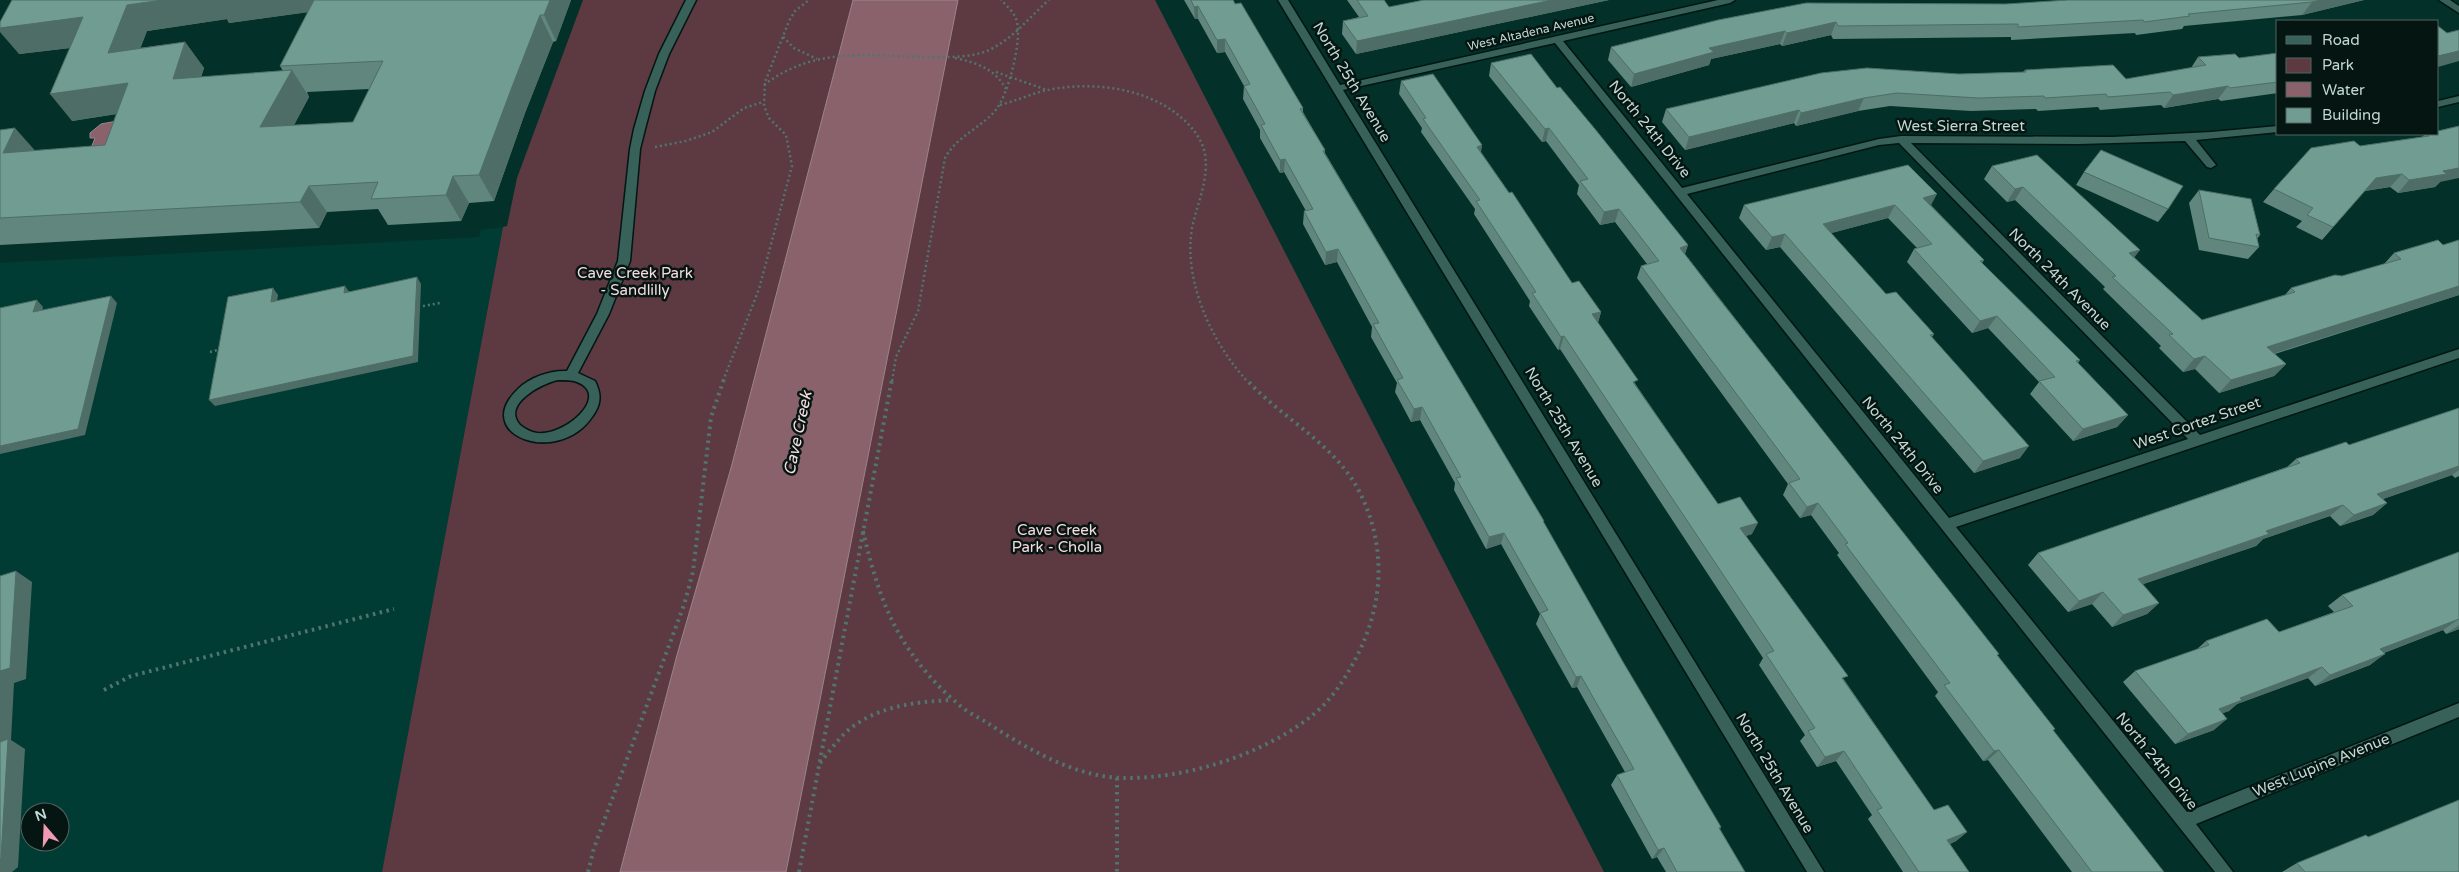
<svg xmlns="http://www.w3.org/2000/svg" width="2459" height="872" viewBox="0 0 2459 872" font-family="'Varela Round',sans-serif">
  <rect width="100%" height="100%" fill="#03312a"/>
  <path fill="#003c33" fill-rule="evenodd" d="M503,227L382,872H0V263L479,237L481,230ZM30,812H60V842H30Z"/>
  <polygon fill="#5d3942" points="583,0 1155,0 1604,872 382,872 503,227 507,226 517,178"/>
  <g fill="#89626c" stroke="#9a858b">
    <polygon points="853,0 958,0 786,872 620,872 677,655 731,468"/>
    <polygon points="117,121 109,146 91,148 95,138 90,138 90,133 101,124"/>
  </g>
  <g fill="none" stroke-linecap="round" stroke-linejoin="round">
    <defs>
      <path id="service" d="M686,0H696L669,54L655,91L645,129L640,149L630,261L609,314L578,373L595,381C602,395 601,405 592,417C558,467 470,435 518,389C530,377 551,370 567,371L597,314L618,261L630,149L634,129L645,91L659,54ZM558,380C564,380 572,380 577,382C611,395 566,436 537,433C531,432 525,429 520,425C501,404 543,383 558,380Z"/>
      <g id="minor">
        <path d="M1278,0H1288L1340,85L1718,0H1735L1730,3L1563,41L1682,188L1879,139L1901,136L2112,137L2211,132L2278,126V132L2196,140L2216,165L2211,168L2207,167L2185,141L2079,144L1911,143L2200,435L2459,349V358L1956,527L2187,812L2459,703V717L2196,824L2233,872H2215L1555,43L1343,90L1824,872H1807ZM1899,143L2188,439L1949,518L1687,194L1879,145Z"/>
        <polygon points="2459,96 2459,102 2438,107 2438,101"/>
      </g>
      <polygon id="tertiary" points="2439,0 2450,0 2459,6 2459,13"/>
    </defs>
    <use href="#service" stroke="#021612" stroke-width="3"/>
    <use href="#minor" stroke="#021612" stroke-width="3"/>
    <use href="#tertiary" stroke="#021612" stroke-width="3"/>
    <g stroke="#51756e" stroke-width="2.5" stroke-dasharray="2 3" stroke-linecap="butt">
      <polyline points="783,37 794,48 817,59"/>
      <path d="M955,58C977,63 994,68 1006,89"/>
      <polyline points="996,72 1047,90"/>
      <path d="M764,85C815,46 868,56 928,57C947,57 966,58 984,52C1011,42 1028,18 1049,0"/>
      <path d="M1000,105C1015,101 1029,95 1043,91C1087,81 1141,86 1177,114C1190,124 1202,138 1205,154C1209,180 1197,204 1192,228C1183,281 1212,343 1247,381"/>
      <polyline points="655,147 686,141 712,132 744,108 763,102"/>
      <polyline points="418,307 440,303"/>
      <polyline points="210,352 221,349"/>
      <polyline points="723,381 759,289 792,166 786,135 769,118 764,106 765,82 789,21 795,11 809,0"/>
      <path d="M892,381L896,357L918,311L945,158C957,136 979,129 995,111C1008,96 1022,41 1017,22C1015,13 1007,6 1001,0"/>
    </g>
    <g stroke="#51756e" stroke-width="4" stroke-dasharray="2.5 4.5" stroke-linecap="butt">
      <path d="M863,531C871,565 880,599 897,630C911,656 934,684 957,703C965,711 976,716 986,722C1026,748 1074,777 1123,778C1187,779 1265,754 1314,714C1332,699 1345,679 1356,658C1384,604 1387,546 1359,491C1334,443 1281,418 1246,379"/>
      <polyline points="104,690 131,676 394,609"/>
      <path d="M820,763C828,753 836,742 845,733C875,706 914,702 952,700"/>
      <polyline points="1117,778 1117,872"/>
      <polyline points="588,872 594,848 684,605 693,572 711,417 724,379"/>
      <polyline points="799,872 892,379"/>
    </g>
    <use href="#service" fill="#376159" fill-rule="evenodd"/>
    <use href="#minor" fill="#376159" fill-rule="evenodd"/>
    <use href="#tertiary" fill="#376159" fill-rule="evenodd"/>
  </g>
  <g fill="#60867e" fill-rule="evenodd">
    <path d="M12,0H571L556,41L553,42L525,113L494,201L469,203L461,221L388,225L378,209L327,212L319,228L0,245V130L35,151L105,145L116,114L72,121L70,48L19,54ZM308,12L280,66L283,71L201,77L204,68L185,42L140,48L147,31L227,19L229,23ZM369,89L353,122L294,125L309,97L307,92Z"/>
    <polygon points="1184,0 1233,0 1303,108 1303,112 1325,150 1325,153 1544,521 1544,523 1623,662 1721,827 1720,829 1745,872 1666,872 1657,857 1652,859 1611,785 1617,775 1625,772 1577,687 1572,688 1536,624 1540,614 1501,544 1486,549 1454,490 1455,483 1420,420 1411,422 1395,392 1397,383 1371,337 1372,327 1337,262 1325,265 1303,224 1304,211 1306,211 1284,172 1280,173 1260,138 1260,130 1243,99 1244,86 1225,52 1217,53 1198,19 1195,19"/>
    <polygon points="1347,0 1384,0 1389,7 1424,0 1609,0 1356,54 1342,34 1343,21 1359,17"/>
    <polygon points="2364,0 2302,15 2184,26 2182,29 2136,35 2135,33 2011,40 2011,37 1833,39 1831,35 1782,46 1780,44 1711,59 1709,65 1631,87 1608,60 1611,47 2006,4 2112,1"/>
    <polygon points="2278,53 2278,93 2221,101 2218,99 2164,108 2161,105 2100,110 2098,107 2038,111 2036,109 1971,111 1890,106 1858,111 1796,126 1794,123 1685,150 1662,122 1666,109 1959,74 2023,72 2025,70 2126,79 2191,68 2198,57 2239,58"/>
    <polygon points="1491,63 1557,88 1688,245 1685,254 2055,729 2053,731 2164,872 2072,872 1988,760 1983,761 1935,696 1938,692 1837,555 1839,553 1811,515 1800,518 1783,495 1788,484 1637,278 1641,266 1647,264 1615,222 1600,225 1577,194 1579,185 1546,141 1542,142 1489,76"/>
    <polygon points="1401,81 1482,145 1481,152 1572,283 1601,312 1598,323 1636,385 1718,504 1752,534 1746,536 1845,681 1934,810 1967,832 1956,841 1950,844 1969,872 1903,872 1868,819 1872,815 1836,761 1817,767 1800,741 1805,735 1759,665 1763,658 1560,349 1558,350 1529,306 1530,301 1474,214 1475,209 1421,132 1422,128 1399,94"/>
    <polygon points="2425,134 2438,134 2440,182 2435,187 2398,193 2390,187 2365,191 2322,240 2296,227 2302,221 2263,202 2274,189 2360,146 2422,137"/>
    <polygon points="1908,165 1931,205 1984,260 1982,263 2080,360 2078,363 2128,415 2117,427 2073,441 2030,394 2039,382 1988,328 1972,333 1907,262 1914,249 1917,248 1888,218 1831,233 1886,294 1934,334 1932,337 2020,458 1974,473 1780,247 1766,250 1739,218 1744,205"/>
    <polygon points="1992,166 2134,257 2202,320 2284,296 2291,288 2342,276 2384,264 2394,253 2443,245 2459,240 2459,295 2275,354 2286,364 2274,376 2219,393 2195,369 2183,372 2159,348 2161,346 2103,289 2105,287 2015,200 2007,202 1984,179"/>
    <polygon points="2084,172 2168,209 2158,222 2076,185"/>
    <polygon points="2199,190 2260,235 2257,239 2259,247 2248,259 2199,250 2189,203"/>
    <polygon points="2459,408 2459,476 2455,478 2452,475 2383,499 2387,503 2373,515 2340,526 2330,516 2263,539 2256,546 2143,584 2159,603 2147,614 2112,627 2092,604 2068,612 2028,565 2038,553 2287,467 2296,459 2349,445"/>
    <polygon points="2459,552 2459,629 2446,634 2443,630 2384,653 2370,665 2315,686 2308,678 2237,704 2229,711 2222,713 2214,730 2175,744 2123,682 2135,671 2196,650 2206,641 2279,632 2334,612 2328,606 2342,595"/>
    <polygon points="2368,837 2459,872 2282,872 2297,863"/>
  </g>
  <g fill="#4e6d66">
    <polygon points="163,0 334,0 339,8 229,23 227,19 147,31 129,79 108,53 127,5"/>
    <polygon points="550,0 571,0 556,41 544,15"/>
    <polygon points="1552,0 1609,0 1356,54 1357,41"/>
    <polygon points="2321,0 2364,0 2302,15 2312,2"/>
    <polygon points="1198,6 1198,19 1195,19 1194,7"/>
    <polygon points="540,15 553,42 525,113 494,201 479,175 512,87"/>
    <polygon points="83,17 104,44 19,54 0,32 0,28"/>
    <polygon points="1836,22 1831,35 1782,46 1787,33"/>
    <polygon points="1785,31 1780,44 1711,59 1709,65 1631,87 1634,74 1709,48"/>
    <polygon points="1225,39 1225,52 1217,53 1217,40"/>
    <polygon points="185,42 204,68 192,105 173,79"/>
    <polygon points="2459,51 2459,61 2438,67 2438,56"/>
    <polygon points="292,70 309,97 279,153 260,127"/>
    <polygon points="128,83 149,109 72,121 50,94"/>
    <polygon points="2228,86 2218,99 2164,108 2173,95"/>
    <polygon points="1864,98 1858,111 1796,126 1801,113"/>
    <polygon points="1799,110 1794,123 1685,150 1689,137"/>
    <polygon points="15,128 39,155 3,153"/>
    <polygon points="1549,128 1546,141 1542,142 1545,129"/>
    <polygon points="1482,145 1479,158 1477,147"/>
    <polygon points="1285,159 1284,172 1280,173 1280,160"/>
    <polygon points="2459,168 2459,178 2440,182 2435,187 2398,193 2409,180 2443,171"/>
    <polygon points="2402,174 2390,187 2364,191 2376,178"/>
    <polygon points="453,176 469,203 461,221 446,195"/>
    <polygon points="309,186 327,212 319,228 300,202"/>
    <polygon points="2023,187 2015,200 2007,202 2015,189"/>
    <polygon points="1937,194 1930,207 1923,198"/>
    <polygon points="1895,205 1888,218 1817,237 1823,224"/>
    <polygon points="1619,209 1615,222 1600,225 1604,212"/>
    <polygon points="1785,234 1780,247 1766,250 1772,237"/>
    <polygon points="1688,245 1683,258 1680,248"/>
    <polygon points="1338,249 1337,262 1325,265 1326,252"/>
    <polygon points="2140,250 2130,263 2129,253"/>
    <polygon points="417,277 421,284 418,362 215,406 209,400"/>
    <polygon points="345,286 350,293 344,293"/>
    <polygon points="2459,286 2459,295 2256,359 2267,347"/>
    <polygon points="273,288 278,295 276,308 271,302"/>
    <polygon points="111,296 117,303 85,435 0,454 0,446"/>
    <polygon points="37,300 43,307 40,319 33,312"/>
    <polygon points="1601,312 1597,325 1592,314"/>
    <polygon points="1997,316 1988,328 1972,333 1980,321"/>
    <polygon points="1564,336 1560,349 1558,350 1561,337"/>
    <polygon points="2205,356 2195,369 2183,372 2194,359"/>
    <polygon points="2286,364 2274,376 2219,393 2231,380"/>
    <polygon points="1422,407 1420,420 1411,422 1414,409"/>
    <polygon points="2128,415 2117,427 2073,441 2083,429"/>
    <polygon points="2029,446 2020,458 1974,473 1983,461"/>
    <polygon points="2459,466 2459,470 2452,475 2363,506 2377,494"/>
    <polygon points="1818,503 1811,515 1800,518 1807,507"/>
    <polygon points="2387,503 2373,515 2340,526 2354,515"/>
    <polygon points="2343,505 2330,516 2263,539 2256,546 2126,590 2138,579 2266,531"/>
    <polygon points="1758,523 1752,534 1733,540 1740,528"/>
    <polygon points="1504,533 1501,544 1486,549 1489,537"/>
    <polygon points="16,571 32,582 26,679 14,683 11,740 25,749 18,867 12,872 0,872 0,671"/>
    <polygon points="2103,592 2092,604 2068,612 2079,601"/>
    <polygon points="2159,603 2147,614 2112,627 2123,615"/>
    <polygon points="2459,619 2443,630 2365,660 2380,649"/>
    <polygon points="2459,625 2459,629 2446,634"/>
    <polygon points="2385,654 2370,665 2315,686 2330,675"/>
    <polygon points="2322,667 2308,678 2237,704 2229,711 2205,720 2219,709 2240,698"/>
    <polygon points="1581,676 1577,687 1572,688 1576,677"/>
    <polygon points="2227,719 2214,730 2175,744 2188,734"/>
    <polygon points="1999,750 1988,760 1983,761 1994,751"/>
    <polygon points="1844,751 1836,761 1817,767 1825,757"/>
    <polygon points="1967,832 1956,841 1936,849 1947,840"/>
    <polygon points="1664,848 1657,857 1652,859 1658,850"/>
  </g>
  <g fill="#709c92" stroke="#4e6d66">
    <polygon points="12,0 163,0 127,5 108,53 185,42 173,79 292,70 260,127 353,122 383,61 280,66 314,0 550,0 544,15 540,15 512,87 479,175 453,176 446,195 371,199 378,182 309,186 300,202 0,218 0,130 15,128 3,153 105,145 128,83 50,94 83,17 0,28 0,22"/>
    <polygon points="1191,0 1233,0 1235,4 1241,3 1303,108 1300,109 1325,150 1323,151 1544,521 1543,521 1623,662 1721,827 1719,828 1745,872 1677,872 1664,848 1658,850 1617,775 1634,769 1581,676 1576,677 1540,613 1548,610 1504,533 1489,537 1456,478 1461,477 1422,407 1414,409 1397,380 1403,378 1373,324 1379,323 1338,249 1326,252 1304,211 1313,209 1285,159 1280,160 1261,125 1265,124 1244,86 1250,84 1225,39 1217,40 1198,6 1194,7"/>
    <polygon points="1357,0 1384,0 1389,7 1424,0 1552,0 1357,41 1343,21 1368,16"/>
    <polygon points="2068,0 2321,0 2312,2 2188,14 2190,16 2144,22 2143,20 2018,27 2018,24 1838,26 1836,22 1787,33 1785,31 1709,48 1714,52 1634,74 1611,47 1718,20 1806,3 2006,4"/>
    <polygon points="2438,26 2447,33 2459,30 2459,51 2438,56"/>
    <polygon points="2278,53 2278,82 2230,88 2228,86 2173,95 2170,92 2108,97 2106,94 2045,98 2044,96 1978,98 1897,93 1864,98 1801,113 1799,110 1689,137 1666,109 1821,73 1867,68 1959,74 2026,72 2025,70 2113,65 2126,79 2206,65 2198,57 2235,54 2239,58"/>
    <polygon points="1531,54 1557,88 1560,87 1595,129 1688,245 1680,248 1716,295 1999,654 1997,655 2055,729 2053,730 2164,872 2092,872 1999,750 1994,751 1944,685 1950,683 1845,544 1848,543 1818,503 1807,507 1789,483 1800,479 1641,266 1659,261 1619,209 1604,212 1580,181 1588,179 1549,128 1545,129 1491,63"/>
    <polygon points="1433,74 1482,145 1477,147 1509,193 1512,192 1572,283 1579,281 1601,312 1592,314 1638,380 1633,382 1718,504 1740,497 1758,523 1740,528 1848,676 1842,678 1934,810 1948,805 1967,832 1947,840 1969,872 1919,872 1877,810 1882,808 1844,751 1825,757 1808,731 1815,728 1766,654 1774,651 1564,336 1561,337 1532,293 1536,292 1476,201 1480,200 1423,119 1426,118 1401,81"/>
    <polygon points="2459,126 2459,168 2443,171 2447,174 2409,180 2402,174 2376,178 2333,227 2307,215 2313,208 2274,189 2311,148 2354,141 2360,146 2429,136 2426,134 2438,134 2438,131"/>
    <polygon points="2101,150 2183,186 2168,209 2084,172"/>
    <polygon points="2037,155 2140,250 2129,253 2202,320 2295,292 2291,288 2335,275 2342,276 2401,259 2394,253 2438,240 2443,245 2459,240 2459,286 2267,347 2286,364 2231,380 2205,356 2194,359 2169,335 2173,334 2112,277 2116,276 2023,187 2015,189 1992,166"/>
    <polygon points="1908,165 1937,194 1923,198 1984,260 1980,261 2080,360 2076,361 2128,415 2083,429 2039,381 2055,377 1997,316 1980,321 1914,249 1932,244 1895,205 1823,224 1886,294 1896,292 1934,334 1930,335 2029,446 1983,461 1785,234 1772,237 1744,205"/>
    <polygon points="2199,190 2251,199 2260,235 2256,234 2259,247 2209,238"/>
    <polygon points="417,277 413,356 209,400 228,297 273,288 271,302 345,286 344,293"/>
    <polygon points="111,296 78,429 0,446 0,308 37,300 33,312"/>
    <polygon points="2459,408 2459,466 2377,494 2387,503 2354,515 2343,505 2266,531 2269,534 2138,579 2159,603 2123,615 2103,592 2079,601 2038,553 2300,463 2296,459 2346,442 2349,445"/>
    <polygon points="2459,552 2459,619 2380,649 2385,654 2330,675 2322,667 2240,698 2242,700 2219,709 2227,719 2188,734 2135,671 2209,645 2206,641 2267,619 2279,632 2353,606 2342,595"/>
    <polygon points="16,571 10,668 0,671 0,576"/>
    <polygon points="8,739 1,858 0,859 0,742"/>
    <polygon points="2459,800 2459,872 2305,872 2297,863 2366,835 2368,837"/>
  </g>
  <g text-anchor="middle" stroke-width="5" stroke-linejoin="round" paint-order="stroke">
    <g font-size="12" fill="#c2d8d2" stroke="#051612">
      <text transform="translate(1531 32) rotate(-13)" y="4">West Altadena Avenue</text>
    </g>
    <g font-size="15" fill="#c2d8d2" stroke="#051612">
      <text transform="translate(1352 82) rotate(59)" y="5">North 25th Avenue</text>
      <text x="1961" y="131">West Sierra Street</text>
      <text transform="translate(1650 129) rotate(51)" y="5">North 24th Drive</text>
      <text transform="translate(2060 279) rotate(45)" y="5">North 24th Avenue</text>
      <text transform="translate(2197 423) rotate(-19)" y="5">West Cortez Street</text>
      <text transform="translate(1564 427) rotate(59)" y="5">North 25th Avenue</text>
      <text transform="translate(1903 445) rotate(51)" y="5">North 24th Drive</text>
      <text transform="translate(2157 761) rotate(51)" y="5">North 24th Drive</text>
      <text transform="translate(2321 765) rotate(-22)" y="5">West Lupine Avenue</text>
      <text transform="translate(1775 773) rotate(59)" y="5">North 25th Avenue</text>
    </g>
    <g font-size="15" fill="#f7dae0" stroke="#051612">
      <text x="635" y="278">Cave Creek Park<tspan x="635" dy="17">- Sandlilly</tspan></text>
      <text x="1057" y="535">Cave Creek<tspan x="1057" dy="17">Park - Cholla</tspan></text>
    </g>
    <g font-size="16" font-style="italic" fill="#f9dce2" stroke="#051612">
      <text transform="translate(797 433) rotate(-78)" y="6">Cave Creek</text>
    </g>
  </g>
  <rect x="2276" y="20" width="162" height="115" fill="#051612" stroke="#51645f"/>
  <rect x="2286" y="36" width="25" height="8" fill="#376159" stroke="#51645f"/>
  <text x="2322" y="45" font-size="15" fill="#c2d8d2">Road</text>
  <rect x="2286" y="58" width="25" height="15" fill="#5d3942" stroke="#51645f"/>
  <text x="2322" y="70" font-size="15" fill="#c2d8d2">Park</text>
  <rect x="2286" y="82" width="25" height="15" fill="#89626c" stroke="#51645f"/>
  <text x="2322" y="95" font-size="15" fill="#c2d8d2">Water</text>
  <rect x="2286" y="108" width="25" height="15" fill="#709c92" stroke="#51645f"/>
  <text x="2322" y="120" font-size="15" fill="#c2d8d2">Building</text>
  <g transform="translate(45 827) rotate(341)"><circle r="24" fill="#051612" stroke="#51645f"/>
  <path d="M0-4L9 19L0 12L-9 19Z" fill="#f19ab1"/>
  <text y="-8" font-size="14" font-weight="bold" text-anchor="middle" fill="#c2d8d2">N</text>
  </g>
</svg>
